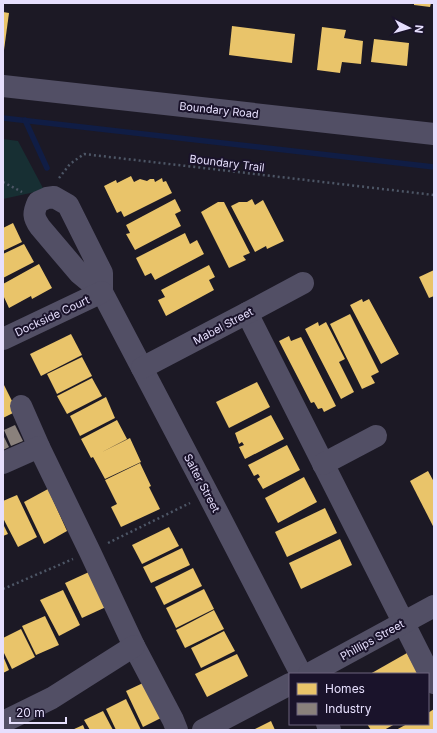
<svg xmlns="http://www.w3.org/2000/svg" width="437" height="733" viewBox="0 0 437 733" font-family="Inter,sans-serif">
  <rect width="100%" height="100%" fill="#1c1925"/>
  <polygon fill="#172f33" points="3,139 18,141 44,190 3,199"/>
  <g fill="#e9c46a">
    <polygon points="414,3 431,3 430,7 414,5"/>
    <polygon points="3,12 9,13 4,50 3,50"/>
    <polygon points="232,26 295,34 292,63 229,55"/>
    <polygon points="322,27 346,30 344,38 363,41 361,64 342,62 340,73 317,70"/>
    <polygon points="374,39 409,43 407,66 371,62"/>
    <polygon points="131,176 134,182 140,179 147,181 150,179 154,179 155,182 162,178 163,182 166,181 172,193 124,217 121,211 117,213 104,186 116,180 117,183"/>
    <polygon points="175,199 181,211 175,214 181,226 135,250 126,234 130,233 126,225"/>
    <polygon points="252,199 255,205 263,200 284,241 267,249 266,246 255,252 231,206 239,202 247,202"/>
    <polygon points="218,202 224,202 250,253 243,256 246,260 229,268 201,212"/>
    <polygon points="13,223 22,242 3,251 3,228"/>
    <polygon points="185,233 190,244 197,240 204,254 155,280 151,273 145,276 136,258"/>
    <polygon points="24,244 34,262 3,278 3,254"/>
    <polygon points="39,264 52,288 32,299 31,296 9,308 3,295 3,284"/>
    <polygon points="209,265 215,277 209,280 214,290 166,316 158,300 165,297 161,290"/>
    <polygon points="434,270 434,296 429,298 419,277"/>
    <polygon points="362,299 363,302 369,299 399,354 381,364 350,305"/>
    <polygon points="350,314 379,372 371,376 375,383 362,389 330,324"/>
    <polygon points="318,322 319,326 326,322 345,359 339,362 354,392 341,399 305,329"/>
    <polygon points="71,334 82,355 41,376 30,354"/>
    <polygon points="289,336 291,341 301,337 336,406 324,412 322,408 318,409 314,402 311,403 279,341"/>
    <polygon points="82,357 92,376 57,394 47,374"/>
    <polygon points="92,378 102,396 67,414 57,396"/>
    <polygon points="257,382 270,407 229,428 216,402"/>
    <polygon points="3,383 17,411 3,418"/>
    <polygon points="106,397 115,418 80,436 70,416"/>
    <polygon points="271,415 284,439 245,459 239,447 244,445 242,442 239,444 235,433"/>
    <polygon points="117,420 127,439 102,452 130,438 141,462 105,479 93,457 91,458 81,439"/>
    <polygon points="287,445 300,470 263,489 257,479 260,477 258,474 254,476 248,465"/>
    <polygon points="140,463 151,486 149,487 160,509 121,527 111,507 117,504 105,480"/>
    <polygon points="428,471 434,482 434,528 410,481"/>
    <polygon points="304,477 317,502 278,523 265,498"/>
    <polygon points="48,489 67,531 44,544 24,502"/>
    <polygon points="17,495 37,537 18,547 3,518 3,501"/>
    <polygon points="325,508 337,533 287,557 275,532"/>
    <polygon points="3,524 8,534 3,536"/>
    <polygon points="169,527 179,546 142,564 132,545"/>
    <polygon points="340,539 352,565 301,589 289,563"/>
    <polygon points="182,548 190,565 151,583 143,567"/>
    <polygon points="193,568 202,586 164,605 155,587"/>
    <polygon points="89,572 106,607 82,618 65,583"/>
    <polygon points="204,589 214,609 176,628 166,608"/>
    <polygon points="63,590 80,625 59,636 40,600"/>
    <polygon points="214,610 224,629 185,648 176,630"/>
    <polygon points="45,616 59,645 36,655 22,626"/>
    <polygon points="21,629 35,657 12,669 3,651 3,638"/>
    <polygon points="224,631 235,651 201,668 191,648 201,643"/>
    <polygon points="407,653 418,674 370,674"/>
    <polygon points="237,654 248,676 207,697 195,674"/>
    <polygon points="3,656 9,670 3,673"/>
    <polygon points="143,683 161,718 143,727 126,691"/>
    <polygon points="126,699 141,730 116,730 106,709"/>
    <polygon points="434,709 434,730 396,730 407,724 428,724 428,713"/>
    <polygon points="103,711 113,730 90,730 84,720"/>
    <polygon points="271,721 275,730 253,730"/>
    <polygon points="367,724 395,724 384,730 371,730"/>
    <polygon points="83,725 85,730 72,730"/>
  </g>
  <g fill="#8a817c">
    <polygon points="15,425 23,441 11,446 4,430"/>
    <polygon points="3,435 9,447 3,450"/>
  </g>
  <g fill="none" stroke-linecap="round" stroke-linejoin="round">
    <g stroke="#101d45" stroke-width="5.5">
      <polyline points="3,118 434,167"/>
      <polyline points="25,120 47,168"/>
    </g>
    <g stroke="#4d5666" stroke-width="2.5" stroke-dasharray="2 3" stroke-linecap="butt">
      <polyline points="59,178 70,164 84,154 434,195"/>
      <polyline points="3,182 22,192"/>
      <polyline points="108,543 190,503"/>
      <polyline points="3,589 73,559"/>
    </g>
    <g stroke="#524f65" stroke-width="22">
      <polyline points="3,86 434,134"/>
      <path d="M102,292V273L68,205L54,197L47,198L38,202C33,213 33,217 40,227L79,273L102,292L208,494L301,674"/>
      <polyline points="247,313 434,683"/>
      <polyline points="3,339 102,292"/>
      <polyline points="142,368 247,313 303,283"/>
      <polyline points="21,406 39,447"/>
      <polyline points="3,463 39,447 90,552 134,646 173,720 177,730"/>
      <polyline points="323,464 376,436"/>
      <polyline points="309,674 434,606"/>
      <polyline points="3,722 52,698 134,646"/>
      <polyline points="327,724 330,730"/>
      <polyline points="203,730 290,684"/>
    </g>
  </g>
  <g text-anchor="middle" stroke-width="4" stroke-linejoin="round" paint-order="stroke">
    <g font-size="11" fill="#e6dffd" stroke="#1a132b">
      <text transform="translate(219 110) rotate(6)" y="4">Boundary Road</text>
      <text transform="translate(227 163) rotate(7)" y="4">Boundary Trail</text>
      <text transform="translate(52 316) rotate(-25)" y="4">Dockside Court</text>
      <text transform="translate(223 326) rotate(-28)" y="4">Mabel Street</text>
      <text transform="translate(202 483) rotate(62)" y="4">Salter Street</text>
      <text transform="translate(372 640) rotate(-29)" y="4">Phillips Street</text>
    </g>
  </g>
  <rect width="437" height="733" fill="none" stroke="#e6dffd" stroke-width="8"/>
  <rect x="289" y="673" width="140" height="52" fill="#1a132b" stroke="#6c657f"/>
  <rect x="297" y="683" width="20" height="12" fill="#e9c46a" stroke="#6c657f"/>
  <text x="325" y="693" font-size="12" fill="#e6dffd">Homes</text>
  <rect x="297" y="703" width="20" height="12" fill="#8a817c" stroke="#6c657f"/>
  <text x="325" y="713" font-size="12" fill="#e6dffd">Industry</text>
  <g transform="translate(409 28) rotate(96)" stroke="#1a132b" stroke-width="3" paint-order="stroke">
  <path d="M0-3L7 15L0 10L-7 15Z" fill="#e6dffd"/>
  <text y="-6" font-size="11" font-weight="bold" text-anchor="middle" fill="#e6dffd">N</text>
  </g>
  <path d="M10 717v6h56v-6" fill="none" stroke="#e6dffd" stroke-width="2"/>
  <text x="16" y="717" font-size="12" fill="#e6dffd" stroke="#1a132b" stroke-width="3" paint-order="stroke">20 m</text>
</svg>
